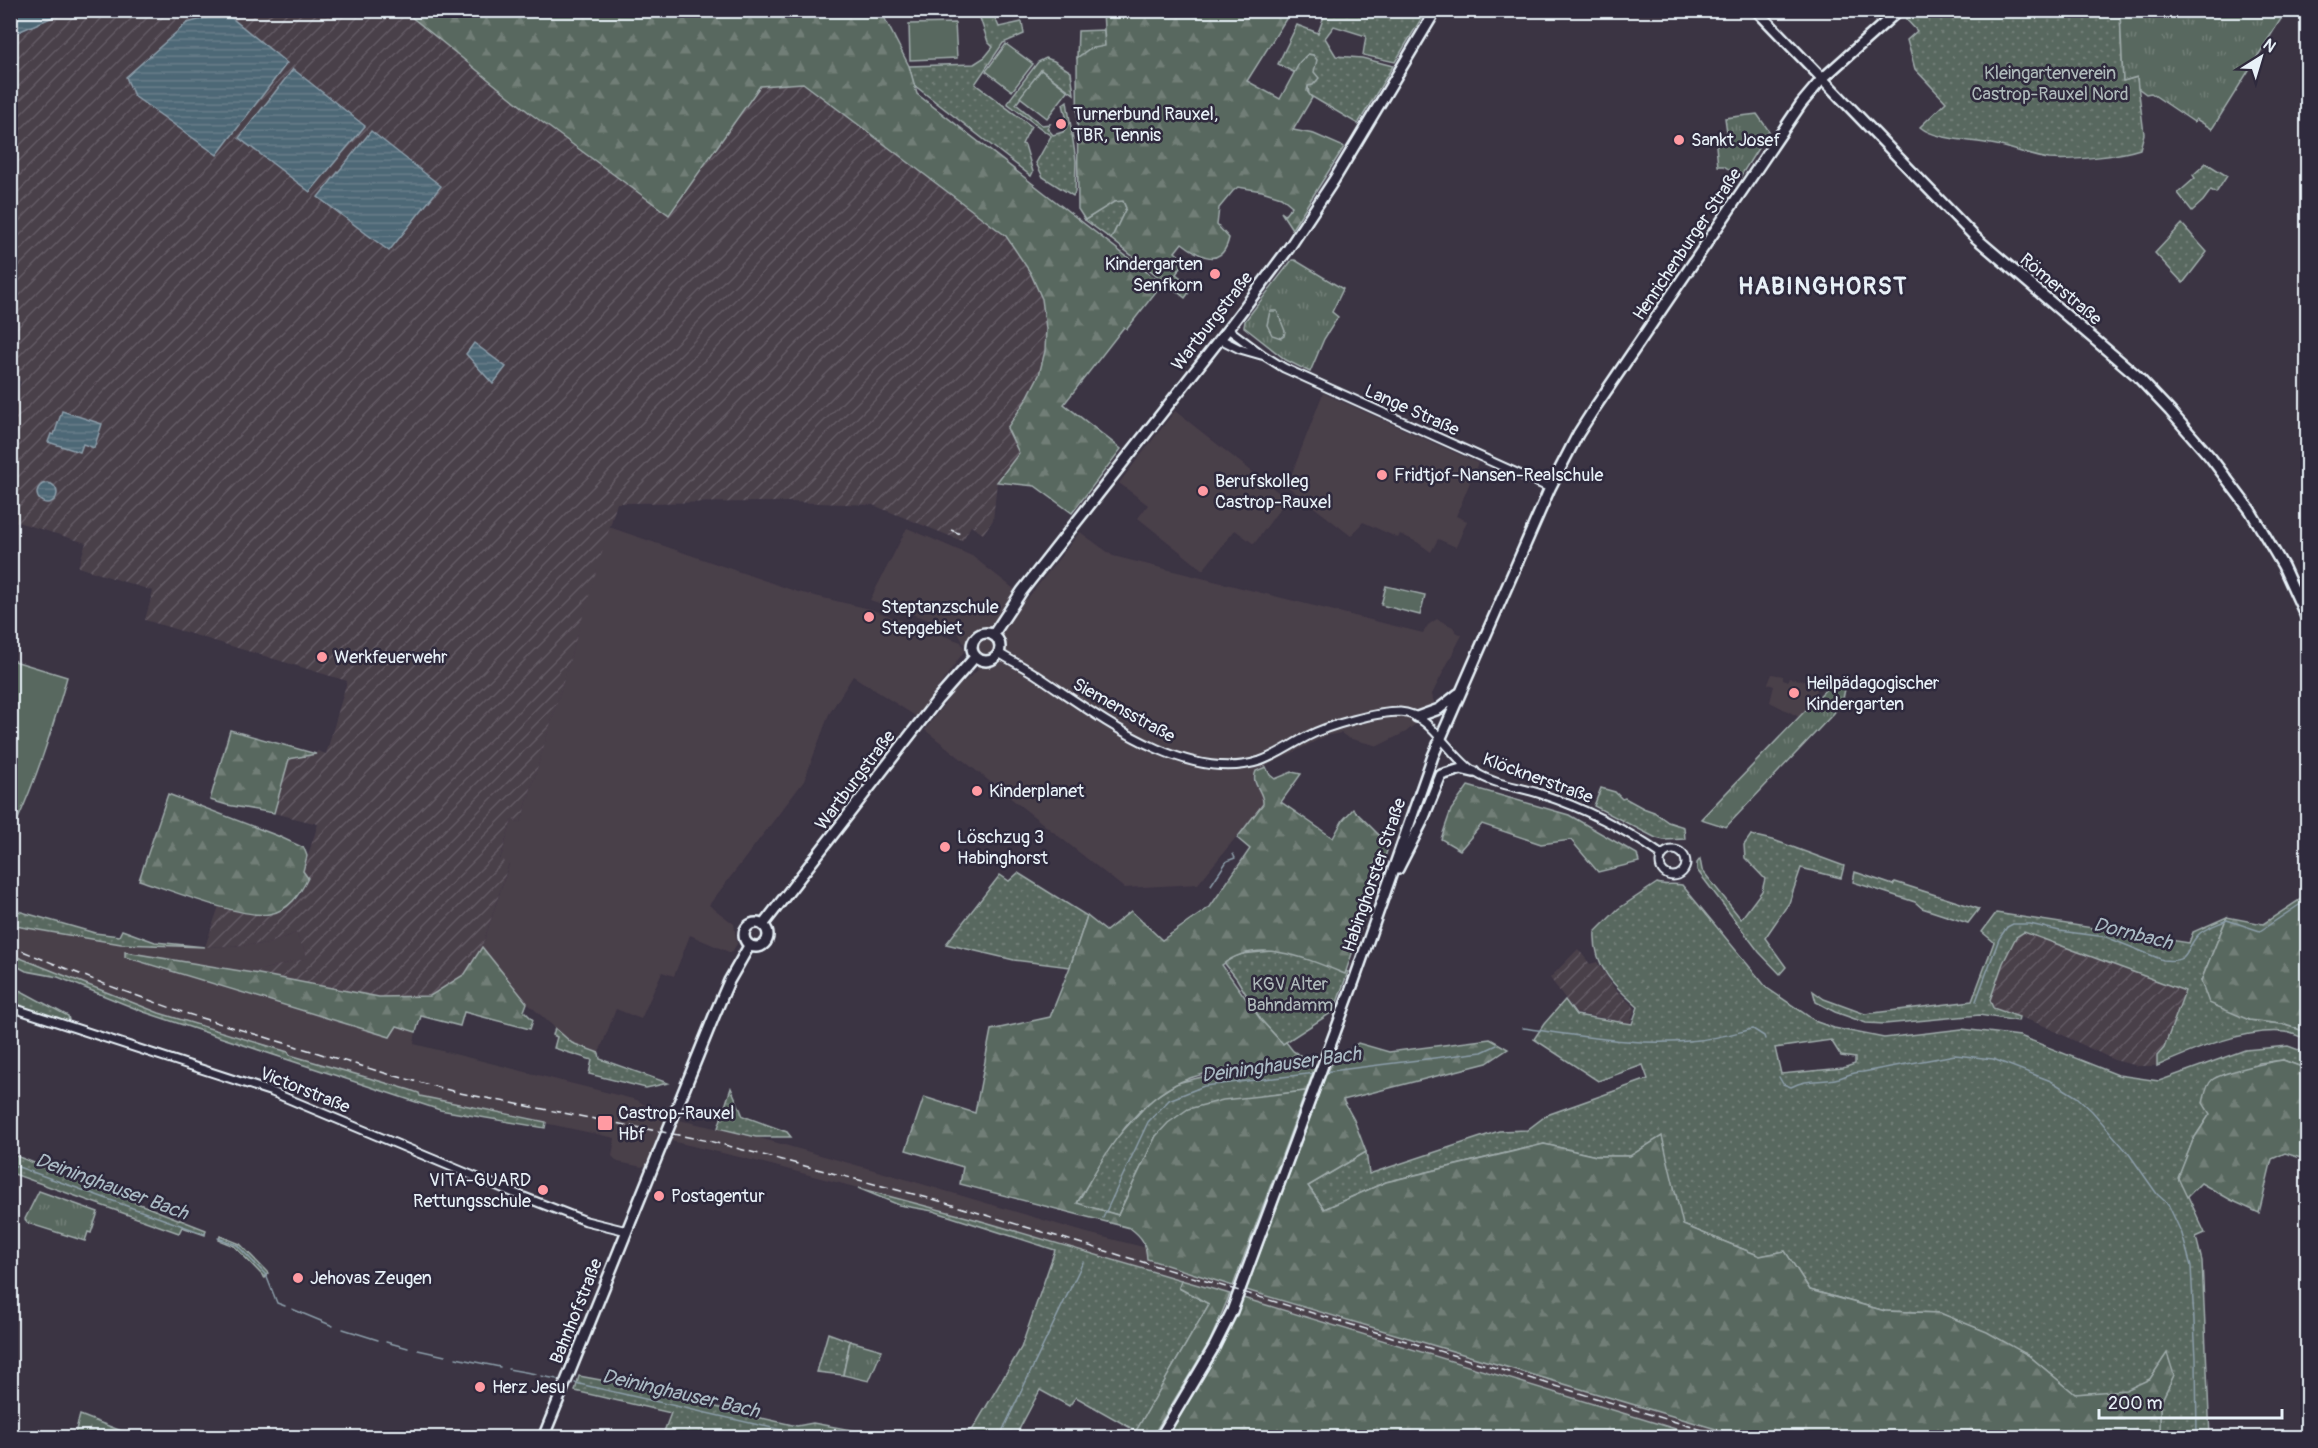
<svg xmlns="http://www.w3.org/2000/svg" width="2318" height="1448" viewBox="0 0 2318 1448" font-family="Pangolin,sans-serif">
  <defs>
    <pattern id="industrial-furrows" width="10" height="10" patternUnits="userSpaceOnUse" patternTransform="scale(1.5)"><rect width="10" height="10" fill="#4a3f4a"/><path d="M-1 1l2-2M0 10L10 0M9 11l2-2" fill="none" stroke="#645b65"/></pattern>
    <pattern id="grass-dots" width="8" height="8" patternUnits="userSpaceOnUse" patternTransform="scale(1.5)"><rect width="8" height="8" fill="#59685f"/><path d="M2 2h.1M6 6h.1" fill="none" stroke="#717e77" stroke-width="1.8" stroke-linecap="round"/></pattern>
    <pattern id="forest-firs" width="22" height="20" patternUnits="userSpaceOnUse" patternTransform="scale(1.5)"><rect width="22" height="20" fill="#59685f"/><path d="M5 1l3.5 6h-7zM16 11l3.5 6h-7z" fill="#717e77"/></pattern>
    <pattern id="park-tufts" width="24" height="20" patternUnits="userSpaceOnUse" patternTransform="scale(1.5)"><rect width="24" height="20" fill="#59685f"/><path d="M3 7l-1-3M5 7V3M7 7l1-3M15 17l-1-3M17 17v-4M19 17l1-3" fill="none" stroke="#717e77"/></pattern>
    <pattern id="water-rules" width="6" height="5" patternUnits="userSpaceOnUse" patternTransform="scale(1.5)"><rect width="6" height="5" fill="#4e6776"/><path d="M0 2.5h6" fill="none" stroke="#687d8a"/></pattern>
  </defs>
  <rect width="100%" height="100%" fill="#3b3443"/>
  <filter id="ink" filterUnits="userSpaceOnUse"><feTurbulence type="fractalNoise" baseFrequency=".0167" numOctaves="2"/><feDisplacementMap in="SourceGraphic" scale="12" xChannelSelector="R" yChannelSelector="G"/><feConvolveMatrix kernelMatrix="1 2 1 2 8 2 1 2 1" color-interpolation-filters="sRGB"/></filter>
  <g filter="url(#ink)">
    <g fill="#4a3f4a">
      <polygon points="1323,393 1478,463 1456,516 1467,521 1456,547 1438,539 1431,552 1417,542 1400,534 1398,538 1363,522 1351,536 1287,486"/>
      <polygon points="1175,411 1287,499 1254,544 1235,530 1203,570 1138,518 1148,505 1119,483"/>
      <polygon points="609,527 798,592 870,609 961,642 965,650 917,717 853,676 829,714 804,781 709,905 734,924 737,944 731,953 690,935 674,976 662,972 641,1019 616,1009 599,1053 572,1043 527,1003 482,947 509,864 500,860 512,820 521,822"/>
      <polygon points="907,528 972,556 1027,599 1080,532 1113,556 1423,633 1428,625 1437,619 1453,627 1456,632 1462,635 1432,694 1435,707 1406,732 1378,746 1348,738 1341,733 1326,736 1256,771 1253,778 1255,785 1262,795 1263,804 1198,884 1124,888 925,730 956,688 978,670 956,629 870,600"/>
      <polygon points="1772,674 1783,676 1783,680 1786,681 1788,681 1789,678 1818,683 1815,700 1799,717 1770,702 1774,686 1768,684"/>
      <polygon points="10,923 121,944 156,946 205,947 268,944 296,933 309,958 249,973 125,952 390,1037 397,1026 416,1032 414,1044 637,1100 654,1111 666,1116 647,1164 642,1167 618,1162 612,1156 615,1138 535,1121 531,1118 484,1110 419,1096 419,1093 410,1090 290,1055 159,1013 72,979 11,954"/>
      <polygon points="679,1120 756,1137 888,1174 1087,1233 1147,1248 1148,1259 1229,1285 1227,1293 942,1210 756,1161 671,1141"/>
      <polygon points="1251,1292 1660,1412 1743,1437 1702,1437 1558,1396 1263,1307 1248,1300"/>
    </g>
    <g fill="url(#industrial-furrows)">
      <polygon points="71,10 404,11 668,214 760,86 802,83 1006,236 1030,272 1042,299 1046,329 1045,351 1039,375 1026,400 1007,428 1019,453 997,482 993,520 983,534 971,526 962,541 873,505 790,502 617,503 521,822 512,820 500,859 509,863 482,947 465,974 430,996 379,997 249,973 308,958 296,933 268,944 205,947 219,906 254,914 283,909 299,897 308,878 303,871 318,824 274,813 289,759 316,754 317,751 326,754 347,681 145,620 153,591 78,567 86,543 11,520 11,415 21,382 11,375 11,37"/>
      <polygon points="2024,932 2186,991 2164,1048 2157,1056 2157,1066 2138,1066 2114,1060 2040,1024 1993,1008 1990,1000 2003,963 2016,937"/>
      <polygon points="1578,949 1590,964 1597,962 1614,988 1635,1008 1630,1023 1576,1013 1550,978"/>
    </g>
    <g fill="url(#grass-dots)" stroke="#a0acac" stroke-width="1.5" fill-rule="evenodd">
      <path d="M1915,10L2120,11L2123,81L2137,77L2144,134L2140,149C2119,156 2071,161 2049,159C2029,156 2010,147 1991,144C1971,140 1935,140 1920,127L1946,102L1915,69L1907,40L1917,31L1906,19Z"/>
      <polygon points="980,11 992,11 999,27 1022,22 1024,34 1003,43 975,84 1031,126 1022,144 1025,145 1033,172 1031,176 914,85 909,66 974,64 985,57 993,47 988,42 979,15"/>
      <polygon points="1326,11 1426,11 1395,62 1363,55 1366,36 1334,26 1325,38 1336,56 1362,58 1393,66 1358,124 1309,95 1308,86 1316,60 1313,55 1308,54 1300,62 1295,73 1278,64 1297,25 1318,33"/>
      <polygon points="1104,30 1105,47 1089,49 1077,58 1078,31"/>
      <polygon points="1046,58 1054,61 1071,72 1074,94 1041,70 1016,104 1042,125 1050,124 1047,128 1053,135 1063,132 1068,124 1063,104 1067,101 1076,161 1075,192 1073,196 1043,177 1036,163 1051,136 1007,103 1038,62"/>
      <polygon points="2206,163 2227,176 2216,193 2211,190 2203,201 2192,211 2178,193 2195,178 2193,175"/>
      <polygon points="1114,201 1123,201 1126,208 1111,239 1085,220"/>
      <polygon points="2182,224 2207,252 2183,283 2155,253"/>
      <polygon points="1601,788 1615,792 1622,799 1625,798 1643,808 1654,812 1668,822 1684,827 1685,839 1664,840 1656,838 1594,806"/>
      <polygon points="1751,835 1776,841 1844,866 1841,878 1801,868 1789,903 1765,938 1786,967 1780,974 1759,952 1697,870 1697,863 1700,859 1702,870 1741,919 1762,891 1765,879 1745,858 1744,845"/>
      <polygon points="1855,872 1893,885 1895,882 1979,909 1968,923 1922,908 1915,902 1853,882"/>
      <polygon points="1018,873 1087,916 1070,967 1014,960 946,944 1000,875 1009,881"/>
      <path d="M1657,883C1665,886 1673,883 1682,885L1767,988L1817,1022L1834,1028L1884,1038L1962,1029L2020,1036L2118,1075L2159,1081L2245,1050L2288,1046L2307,1053V1069L2283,1060L2259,1063L2210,1114L2193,1140L2179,1177L2205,1233L2196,1237L2202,1261L2210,1437H2160V1404L2173,1377L2167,1354L2150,1379L2126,1391L2075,1394L2028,1355L1940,1313L1885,1311L1810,1290L1785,1251L1760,1256L1683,1225L1631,1156H1596L1544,1144L1386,1182L1324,1209L1308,1186L1366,1152L1369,1174L1499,1131L1527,1130L1547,1115L1648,1079L1643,1065L1598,1081L1534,1039L1544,1024L1565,1000L1576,1015L1632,1024L1638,1007C1614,986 1593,966 1595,932L1618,909ZM1831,1040L1841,1056L1855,1058V1064L1843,1068L1781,1074L1775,1048Z"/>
      <polygon points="11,909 95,933 119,936 122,930 155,942 205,947 121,944 21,927 11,923"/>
      <path d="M1996,913L2189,943L2193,932L2227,917L2201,981L2249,1020L2282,1024L2307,1032V1039C2300,1037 2292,1033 2285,1032C2244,1028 2194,1050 2157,1066V1056L2164,1048L2185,991L2024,932L2016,937L2003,963L1990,1000L1993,1008L2019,1017L2018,1021L1979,1015L1885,1024L1866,1023L1835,1012L1816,1002L1813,991L1824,999L1865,1014L1972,1001L1994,942L1982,932Z"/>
      <polygon points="1282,950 1348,972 1334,1011 1283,1044 1261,1020 1237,979 1223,961 1242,954"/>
      <polygon points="10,954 159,1013 288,1052 290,1055 410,1090 419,1093 420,1096 546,1122 545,1128 440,1110 144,1012 58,977 26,971 11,963"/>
      <polygon points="10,985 68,1016 69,1020 66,1021 11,1003"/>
      <polygon points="555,1028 572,1043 599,1053 600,1059 668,1083 646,1088 589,1074 592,1060 554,1048 557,1037 553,1035"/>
      <polygon points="1308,1060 1315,1067 1306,1091 1264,1096 1156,1136 1118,1215 1077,1204 1109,1146 1153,1098 1177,1083 1248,1066"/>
      <polygon points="731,1088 743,1116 787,1132 791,1137 756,1137 718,1128"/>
      <polygon points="11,1154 206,1230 205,1235 182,1227 179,1233 11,1173"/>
      <polygon points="858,1188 978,1220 1181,1280 1179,1288 1209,1304 1136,1431 1076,1397 1069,1406 1040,1390 1015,1437 955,1437 973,1429 1021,1348 1055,1250 933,1211 899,1205"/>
      <polygon points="220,1236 240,1244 268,1273 265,1278 234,1246 219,1240"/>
      <polygon points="828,1333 850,1341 843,1375 817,1372"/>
      <polygon points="579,1376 644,1388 739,1413 797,1426 813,1423 889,1437 662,1437 671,1413 575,1391"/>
    </g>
    <g fill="url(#forest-firs)" stroke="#a0acac" stroke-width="1.5">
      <polygon points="404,11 884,11 883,15 909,66 917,94 1162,284 1127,329 1124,327 1064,404 1121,449 1072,513 1035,486 997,482 1019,453 1007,428 1026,400 1039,375 1045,351 1046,329 1042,299 1030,272 1006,236 803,83 760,86 669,215 531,114"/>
      <path d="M1103,11H1291L1247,81L1280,99L1300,62L1308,54L1313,55L1317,60L1314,72L1319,78L1313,85L1308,86L1307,91L1312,98L1293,130L1314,134L1344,147L1292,229L1281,212L1285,215L1292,206L1281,197L1262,191L1238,187L1233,191L1219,208L1217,225L1229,238C1222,269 1200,257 1182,243L1175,252L1185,261L1176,274L1193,287L1185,298L1111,239L1126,208L1123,201L1114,202L1085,220L1078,209L1077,58L1089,49L1105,46Z"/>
      <polygon points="230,730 316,754 289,759 274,813 227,805 210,800"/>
      <path d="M1266,767L1270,775L1275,779L1292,772L1301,774L1281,802L1333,838L1343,820L1353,809L1389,845L1345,974C1308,959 1258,936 1222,965L1261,1020L1283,1044L1286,1042L1293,1051L1308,1060C1271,1064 1208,1067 1176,1084C1130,1108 1101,1160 1077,1203L1118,1215L1156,1136L1168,1123L1188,1109L1223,1100L1306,1091L1233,1286L1147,1259C1146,1243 1142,1237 1130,1228L960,1184L963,1167L906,1150L924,1097L975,1113L991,1030L1050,1017L1070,967L1087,916L1106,931L1131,911L1162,940L1210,907L1250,849L1237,838L1263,804C1264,790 1250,785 1256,771Z"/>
      <polygon points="1468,786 1569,815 1637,854 1639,862 1598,872 1571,840 1541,844 1482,824 1460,850 1441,839 1451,810"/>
      <path d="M168,794L278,836L304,848L307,856L303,871L308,878C300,894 289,911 269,914C243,919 167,889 139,880Z"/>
      <polygon points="2307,895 2307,1032 2282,1024 2249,1020 2209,1003 2201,981 2227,917 2263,924"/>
      <polygon points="482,947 527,1003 524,1011 533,1020 530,1029 464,1012 460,1026 421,1016 416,1032 397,1026 390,1037 125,957 125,952 259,974 379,997 430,996 465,974"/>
      <polygon points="1490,1039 1508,1049 1487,1063 1343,1100 1354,1120 1366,1152 1308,1186 1324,1209 1386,1182 1544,1144 1596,1156 1630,1156 1662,1136 1683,1225 1760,1256 1785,1251 1810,1290 1885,1311 1940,1313 1987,1332 2028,1355 2075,1394 2126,1390 2150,1379 2167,1353 2174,1375 2160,1404 2160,1437 1743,1437 1246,1290 1325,1077 1332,1064 1358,1043 1389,1052"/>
      <path d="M2283,1060L2307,1069V1160L2285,1153L2272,1159L2259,1213L2231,1200L2201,1183L2187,1197L2178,1178L2193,1140L2210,1114L2203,1103C2205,1096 2206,1085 2212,1080C2222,1072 2269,1062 2283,1060Z"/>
      <polygon points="1181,1280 1230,1294 1210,1341 1152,1437 1139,1437 1136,1431 1209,1304 1179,1288"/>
      <polygon points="1243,1298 1702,1437 1167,1437 1219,1352"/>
      <polygon points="80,1415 137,1437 74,1437"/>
    </g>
    <g fill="url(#park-tufts)" stroke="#a0acac" stroke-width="1.5">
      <polygon points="2120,11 2286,11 2212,129 2196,119 2194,122 2151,93 2146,94 2138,88 2137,77 2123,81"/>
      <polygon points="1757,114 1769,131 1740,177 1724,166 1718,166 1716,146 1727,132 1725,118"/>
      <polygon points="1292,260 1295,260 1343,289 1332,312 1338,317 1324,339 1310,372 1286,360 1244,327 1245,321"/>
      <polygon points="1829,686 1845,689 1843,699 1834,713 1726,827 1701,819"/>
      <polygon points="39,1191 98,1212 91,1233 88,1232 85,1241 27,1223 25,1219"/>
      <polygon points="850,1341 882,1350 869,1381 843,1375"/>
    </g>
    <g fill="#59685f" stroke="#a0acac" stroke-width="1.5">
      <polygon points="955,23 957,58 910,60 909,24"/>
      <polygon points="1006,44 1033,64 1012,91 986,71"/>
      <polygon points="1041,70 1068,91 1047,118 1020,97"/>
      <polygon points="1270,311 1277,311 1285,331 1284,336 1281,338 1272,335 1267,325"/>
      <polygon points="1386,586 1425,595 1420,615 1381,605"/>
      <path d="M11,660L67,677C52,730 37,778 14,828L10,827Z"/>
    </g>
    <g fill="url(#water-rules)" stroke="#8c9eaa" stroke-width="1.5">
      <polygon points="11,10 67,10 67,11 11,35"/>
      <polygon points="217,10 223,11 287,63 217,155 134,96 126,77 187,23 209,17"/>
      <polygon points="293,69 365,126 310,192 239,138"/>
      <polygon points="371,131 441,186 389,251 318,197"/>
      <polygon points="474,343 506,367 493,384 466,354"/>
      <polygon points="62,411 102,424 94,448 83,444 80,452 48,442 51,434 54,435"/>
      <circle cx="47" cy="493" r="10"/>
    </g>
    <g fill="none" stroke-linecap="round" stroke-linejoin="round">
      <g stroke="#8c9eaa" stroke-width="1.5">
        <polyline points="1211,885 1227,861 1235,858 1233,854"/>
        <path d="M1976,1001L1999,939L2007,927L2013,924H2030L2060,931L2106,937L2163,960C2191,963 2184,950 2198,935C2204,928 2219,924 2227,920L2260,931L2299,905L2308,906"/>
        <path d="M1523,1028C1581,1036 1640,1047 1699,1040C1717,1038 1735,1033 1753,1029L1764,1036L1765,1039"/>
        <polyline points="1323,1072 1482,1052 1497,1045"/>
        <path d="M1779,1077L1783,1084L1791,1087C1808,1078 1821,1083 1839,1078C1848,1075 1853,1072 1863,1072L1955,1055L1993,1059L2051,1081L2077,1097L2092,1111L2129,1154L2157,1194L2168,1204L2182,1234L2191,1266L2196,1358L2197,1438"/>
        <polyline points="10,1164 205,1234"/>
        <polyline points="1103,1218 1148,1122 1169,1100 1204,1086 1316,1073"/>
        <polyline points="218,1238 237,1245 266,1275 277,1303 285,1306"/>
        <polyline points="292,1309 333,1326"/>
        <polyline points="343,1329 378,1340"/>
        <polyline points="386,1342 408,1348"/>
        <polyline points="418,1350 445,1356"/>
        <polyline points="456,1358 500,1367"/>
        <polyline points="508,1369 536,1374"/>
        <polyline points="541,1376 557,1379"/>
        <polyline points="575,1383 816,1438"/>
        <polyline points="999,1438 1083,1262"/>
      </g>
      <defs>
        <g id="minor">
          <polyline points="1228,329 1263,355 1284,368 1550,488"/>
          <polyline points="1220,339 1240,349 1261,355"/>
          <path d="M999,653C1011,661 1025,667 1038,676C1097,715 1185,785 1260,761C1277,755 1292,744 1308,736C1329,725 1377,712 1400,712C1431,713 1450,758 1476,773C1495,785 1520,787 1541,794C1584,808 1625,829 1662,855"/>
          <circle cx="1673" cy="863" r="13"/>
          <polyline points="10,1007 272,1092 519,1195 586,1221 627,1231"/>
        </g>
        <g id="major">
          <polyline points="1756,10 1976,238 2136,375 2170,411 2211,458 2250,510 2283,566 2308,621"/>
          <circle cx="986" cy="647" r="14"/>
          <polyline points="993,635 1022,591 1228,329 1289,248 1334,180 1436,10"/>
          <polyline points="1417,717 1439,709 1458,694"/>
          <polyline points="1398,869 1422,822 1441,775 1461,769 1474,772"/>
          <circle cx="756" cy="935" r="12"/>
          <polyline points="763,925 938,699 975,657"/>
          <polyline points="543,1438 714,1016 729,981 749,946"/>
          <polyline points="1160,1438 1214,1347 1232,1311 1354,981 1433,756 1550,488 1578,434 1594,409 1801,104 1822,79 1899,10"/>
        </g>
      </defs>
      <use href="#minor" stroke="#e8f1f8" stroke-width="11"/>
      <use href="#major" stroke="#e8f1f8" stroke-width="14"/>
      <use href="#minor" stroke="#2f2a3d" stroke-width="7"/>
      <use href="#major" stroke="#2f2a3d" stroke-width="9"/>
      <g stroke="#e8f1f8" stroke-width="1.5" stroke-dasharray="9 4.5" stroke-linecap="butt">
        <polyline points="951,530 963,535"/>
        <polyline points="10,946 107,985 188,1014 388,1074 460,1093 709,1141 936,1200 1729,1438"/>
      </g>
    </g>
  </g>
  <g fill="#ff9aa2" stroke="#2f2a3d" stroke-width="2">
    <circle cx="1061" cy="124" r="6"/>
    <circle cx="1679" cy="140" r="6"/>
    <circle cx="1215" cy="274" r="6"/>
    <circle cx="1382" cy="475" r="6"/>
    <circle cx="1203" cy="491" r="6"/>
    <circle cx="869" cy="617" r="6"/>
    <circle cx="322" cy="657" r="6"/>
    <circle cx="1794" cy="693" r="6"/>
    <circle cx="977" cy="791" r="6"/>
    <circle cx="945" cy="847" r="6"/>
    <rect x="597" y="1115" width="16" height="16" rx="3"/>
    <circle cx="543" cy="1190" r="6"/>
    <circle cx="659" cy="1196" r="6"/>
    <circle cx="298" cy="1278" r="6"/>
    <circle cx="480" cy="1387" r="6"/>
  </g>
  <g text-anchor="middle" stroke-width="5" stroke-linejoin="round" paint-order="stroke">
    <g font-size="18" fill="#afbabb" stroke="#2f2a3d">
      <text x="2050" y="79">Kleingartenverein<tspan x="2050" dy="21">Castrop-Rauxel Nord</tspan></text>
      <text x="1290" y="990">KGV Alter<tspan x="1290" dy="21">Bahndamm</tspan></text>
    </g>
    <g font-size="18" fill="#e8f1f8" stroke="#2f2a3d" text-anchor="start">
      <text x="1073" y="120">Turnerbund Rauxel,<tspan x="1073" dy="21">TBR, Tennis</tspan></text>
      <text x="1691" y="146">Sankt Josef</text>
      <text x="1203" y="270" text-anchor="end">Kindergarten<tspan x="1203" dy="21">Senfkorn</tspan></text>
      <text x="1394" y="481">Fridtjof-Nansen-Realschule</text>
      <text x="1215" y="487">Berufskolleg<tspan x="1215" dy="21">Castrop-Rauxel</tspan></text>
      <text x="881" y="613">Steptanzschule<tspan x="881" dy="21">Stepgebiet</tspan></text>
      <text x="334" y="663">Werkfeuerwehr</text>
      <text x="1806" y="689">Heilpädagogischer<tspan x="1806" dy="21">Kindergarten</tspan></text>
      <text x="989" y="797">Kinderplanet</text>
      <text x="957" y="843">Löschzug 3<tspan x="957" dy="21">Habinghorst</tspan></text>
      <text x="618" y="1119">Castrop-Rauxel<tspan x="618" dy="21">Hbf</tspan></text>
      <text x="531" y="1186" text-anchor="end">VITA-GUARD<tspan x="531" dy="21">Rettungsschule</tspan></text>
      <text x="671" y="1202">Postagentur</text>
      <text x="310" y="1284">Jehovas Zeugen</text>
      <text x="492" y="1393">Herz Jesu</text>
    </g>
    <g font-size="18" fill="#e8f1f8" stroke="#2f2a3d">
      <text transform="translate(1687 244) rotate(-56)" y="6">Henrichenburger Straße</text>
      <text transform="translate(2061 289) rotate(40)" y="6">Römerstraße</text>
      <text transform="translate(1212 321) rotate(-52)" y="6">Wartburgstraße</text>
      <text transform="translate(1412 410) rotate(24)" y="6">Lange Straße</text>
      <text transform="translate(1124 710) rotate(29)" y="6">Siemensstraße</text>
      <text transform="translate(1538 778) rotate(20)" y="6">Klöcknerstraße</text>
      <text transform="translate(855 780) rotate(-53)" y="6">Wartburgstraße</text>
      <text transform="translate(1374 875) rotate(-71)" y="6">Habinghorster Straße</text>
      <text transform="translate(305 1090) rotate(22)" y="6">Victorstraße</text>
      <text transform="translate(576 1311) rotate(-68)" y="6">Bahnhofstraße</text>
    </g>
    <g font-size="20" font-style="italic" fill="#aabac4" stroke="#2f2a3d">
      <text transform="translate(2133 933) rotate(14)" y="7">Dornbach</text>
      <text transform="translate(1281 1064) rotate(-8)" y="7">Deininghauser Bach</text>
      <text transform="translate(112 1186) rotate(20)" y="7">Deininghauser Bach</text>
      <text transform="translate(681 1393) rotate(13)" y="7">Deininghauser Bach</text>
    </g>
    <g font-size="24" font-weight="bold" letter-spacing="1.5" fill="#e8f1f8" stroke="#2f2a3d">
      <text x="1823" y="294">HABINGHORST</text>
    </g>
  </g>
  <rect width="2318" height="1448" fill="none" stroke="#2f2a3d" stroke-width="36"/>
  <rect x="18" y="18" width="2282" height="1412" fill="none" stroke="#e8f1f8" stroke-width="2" filter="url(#ink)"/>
  <g transform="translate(2261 57) rotate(37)" stroke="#2f2a3d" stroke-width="4.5" paint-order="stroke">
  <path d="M0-4.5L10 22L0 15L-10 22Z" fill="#e8f1f8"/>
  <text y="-9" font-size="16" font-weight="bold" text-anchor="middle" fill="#e8f1f8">N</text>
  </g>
  <path d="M2099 1409v9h183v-9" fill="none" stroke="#e8f1f8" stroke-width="3"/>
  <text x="2108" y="1409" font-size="18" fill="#e8f1f8" stroke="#2f2a3d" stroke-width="4.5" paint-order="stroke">200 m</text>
</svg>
